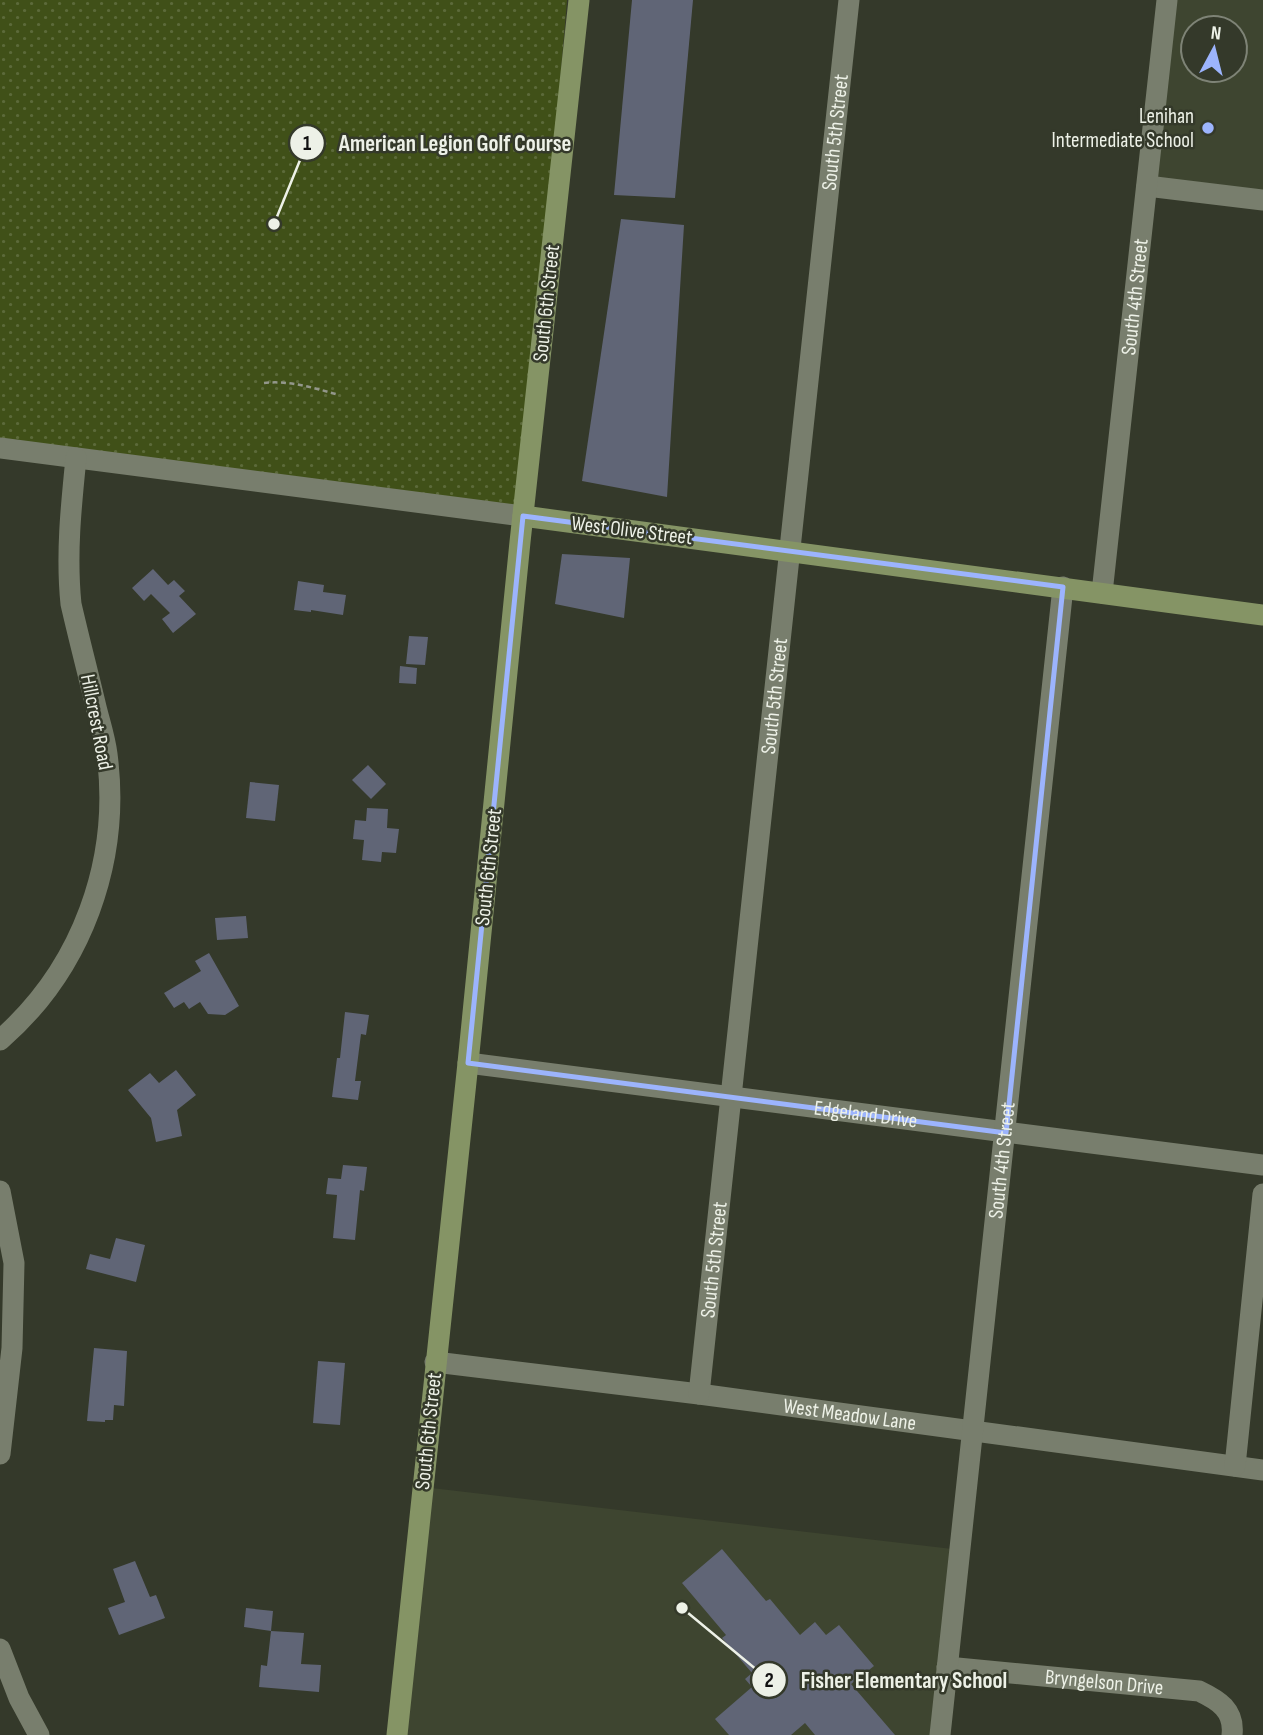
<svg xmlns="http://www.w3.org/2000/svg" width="1263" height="1735" viewBox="0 0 1263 1735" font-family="'Sofia Sans Condensed',sans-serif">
  <defs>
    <pattern id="grass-dots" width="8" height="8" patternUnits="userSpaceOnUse" patternTransform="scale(1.75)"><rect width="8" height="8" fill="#405018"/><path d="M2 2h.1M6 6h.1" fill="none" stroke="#5c6a3a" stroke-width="1.8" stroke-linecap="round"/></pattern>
  </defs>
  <rect width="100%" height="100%" fill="#34392a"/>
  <g fill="#3e4530" fill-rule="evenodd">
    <path d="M1167,0H1263V200L1147,186ZM1193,28H1235V70H1193Z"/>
    <polygon points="423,1487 961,1550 940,1735 397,1735"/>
  </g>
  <polygon fill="url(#grass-dots)" points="0,0 567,0 523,516 0,448"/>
  <g fill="#606576">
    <polygon points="632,0 693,0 675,198 614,195"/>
    <polygon points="621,219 684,225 667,497 582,481"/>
    <polygon points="562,554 630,558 624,618 555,604"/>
    <polygon points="153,569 168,585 174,580 185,591 179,596 196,614 173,633 162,619 170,613 151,594 144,601 132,588"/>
    <polygon points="298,581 324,585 323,592 346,595 343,615 311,610 311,612 294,610"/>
    <polygon points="409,636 428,637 425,665 406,664"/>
    <polygon points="400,666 417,668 416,684 399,683"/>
    <polygon points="368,765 386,784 371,799 352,780"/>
    <polygon points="250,782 279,785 275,821 246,818"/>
    <polygon points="367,808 388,809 387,828 399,829 396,853 382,852 381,862 362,860 364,840 353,839 355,820 366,821"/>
    <polygon points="246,916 248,938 217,940 215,918"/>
    <polygon points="209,953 239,1006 225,1015 208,1014 200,1002 189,1009 184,1002 174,1008 164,993 201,971 195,961"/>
    <polygon points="345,1012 369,1015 366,1035 361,1034 355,1081 361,1081 358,1100 332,1097 337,1058 340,1058"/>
    <polygon points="176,1070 196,1095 177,1110 182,1136 156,1142 151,1118 128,1090 150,1073 159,1083"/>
    <polygon points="343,1165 367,1167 364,1191 360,1190 355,1240 333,1238 337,1195 326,1194 328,1178 341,1179"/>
    <polygon points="116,1238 145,1245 136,1282 86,1269 90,1254 110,1259"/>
    <polygon points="94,1348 127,1351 124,1406 114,1405 113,1420 105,1420 105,1422 87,1421"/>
    <polygon points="318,1361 345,1363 340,1425 313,1423"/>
    <polygon points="722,1549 766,1601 770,1599 800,1635 815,1622 826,1635 839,1625 874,1666 851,1684 895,1735 815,1735 805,1723 791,1735 729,1735 715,1719 752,1687 745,1679 752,1673 722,1638 726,1635 682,1583"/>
    <polygon points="135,1561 150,1597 156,1595 165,1618 119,1635 108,1608 125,1602 113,1569"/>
    <polygon points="246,1608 273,1611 271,1631 244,1627"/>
    <polygon points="271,1631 304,1633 301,1664 321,1665 319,1692 259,1687 261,1665 267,1666"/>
  </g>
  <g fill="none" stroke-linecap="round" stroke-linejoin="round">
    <path stroke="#93978b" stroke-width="2.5" stroke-dasharray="5 3.5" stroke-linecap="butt" d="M264,383C289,380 314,388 339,395"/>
    <g stroke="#787e6d" stroke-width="21">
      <polyline points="1147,186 1263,200"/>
      <polyline points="0,448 523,516"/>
      <path id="s1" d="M1102,593L1167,0"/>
      <path d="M0,1040C82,969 121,861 107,754C105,738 100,723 96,707C88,673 79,639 71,604C66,555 71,507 76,458"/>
      <path id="s2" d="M468,1063L1263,1165"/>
      <polyline points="0,1191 14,1263 12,1348 0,1454"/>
      <path id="s3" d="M435,1362L699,1394L1263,1470"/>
      <path id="s4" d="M699,1394L849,0"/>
      <polyline points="1235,1466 1263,1194"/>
      <polyline points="0,1649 19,1698 39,1735"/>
      <path id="s5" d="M947,1667L1199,1691C1218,1700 1235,1710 1232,1735"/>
      <path id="s6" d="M940,1735L1063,587"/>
    </g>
    <g stroke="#859465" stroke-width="21">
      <polyline points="523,516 1263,615"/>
      <polyline points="397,1735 468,1063 520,542 579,0"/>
    </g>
  </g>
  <path fill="none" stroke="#9cb4fd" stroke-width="5" stroke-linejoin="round" d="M523,516L1063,587L1006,1133L468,1063Z"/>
  <circle fill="#9cb4fd" stroke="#34392a" stroke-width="2.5" cx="1208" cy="128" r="7"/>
  <g text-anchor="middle" stroke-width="5" stroke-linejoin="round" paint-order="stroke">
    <g font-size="21" fill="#edf1e7" stroke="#34392a" text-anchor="end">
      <text x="1194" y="123">Lenihan<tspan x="1194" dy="24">Intermediate School</tspan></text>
    </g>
    <g font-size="21" fill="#edf1e7" stroke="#34392a">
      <text dy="7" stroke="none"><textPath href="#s4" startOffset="1269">South 5th Street</textPath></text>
      <text dy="7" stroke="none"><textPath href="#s1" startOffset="298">South 4th Street</textPath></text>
      <text transform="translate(546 303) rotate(-84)" y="7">South 6th Street</text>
      <text transform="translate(632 530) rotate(7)" y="7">West Olive Street</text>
      <text dy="7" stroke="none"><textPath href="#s4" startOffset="702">South 5th Street</textPath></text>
      <text transform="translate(97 722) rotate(79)" y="7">Hillcrest Road</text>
      <text transform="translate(488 867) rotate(-84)" y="7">South 6th Street</text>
      <text dy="7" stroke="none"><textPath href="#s2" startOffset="401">Edgeland Drive</textPath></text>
      <text dy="7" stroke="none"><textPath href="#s6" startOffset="578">South 4th Street</textPath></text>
      <text dy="7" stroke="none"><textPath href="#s4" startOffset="135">South 5th Street</textPath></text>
      <text dy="7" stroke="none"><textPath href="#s3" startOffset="418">West Meadow Lane</textPath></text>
      <text transform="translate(428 1431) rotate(-84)" y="7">South 6th Street</text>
      <text dy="7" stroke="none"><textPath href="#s5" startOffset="158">Bryngelson Drive</textPath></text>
    </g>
  </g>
  <path fill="none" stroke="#edf1e7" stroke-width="2.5" d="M274 224L307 143M682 1608L769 1680"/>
  <g fill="#edf1e7" stroke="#34392a" stroke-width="2.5">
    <circle cx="274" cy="224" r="7"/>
    <circle cx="682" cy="1608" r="7"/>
    <circle cx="307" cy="143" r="18"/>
    <circle cx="769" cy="1680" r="18"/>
  </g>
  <g font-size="21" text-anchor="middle" font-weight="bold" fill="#111">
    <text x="307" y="150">1</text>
    <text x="769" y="1687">2</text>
  </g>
  <g font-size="23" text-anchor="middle" font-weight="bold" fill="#edf1e7" stroke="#34392a" stroke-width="5" stroke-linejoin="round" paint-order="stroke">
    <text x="455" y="151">American Legion Golf Course</text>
    <text x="904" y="1688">Fisher Elementary School</text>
  </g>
  <g transform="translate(1214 49) rotate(7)"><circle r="33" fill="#34392a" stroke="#7e8376" stroke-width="2"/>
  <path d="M0-5L12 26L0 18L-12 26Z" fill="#9cb4fd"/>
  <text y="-10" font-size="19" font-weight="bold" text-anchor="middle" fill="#edf1e7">N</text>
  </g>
</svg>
